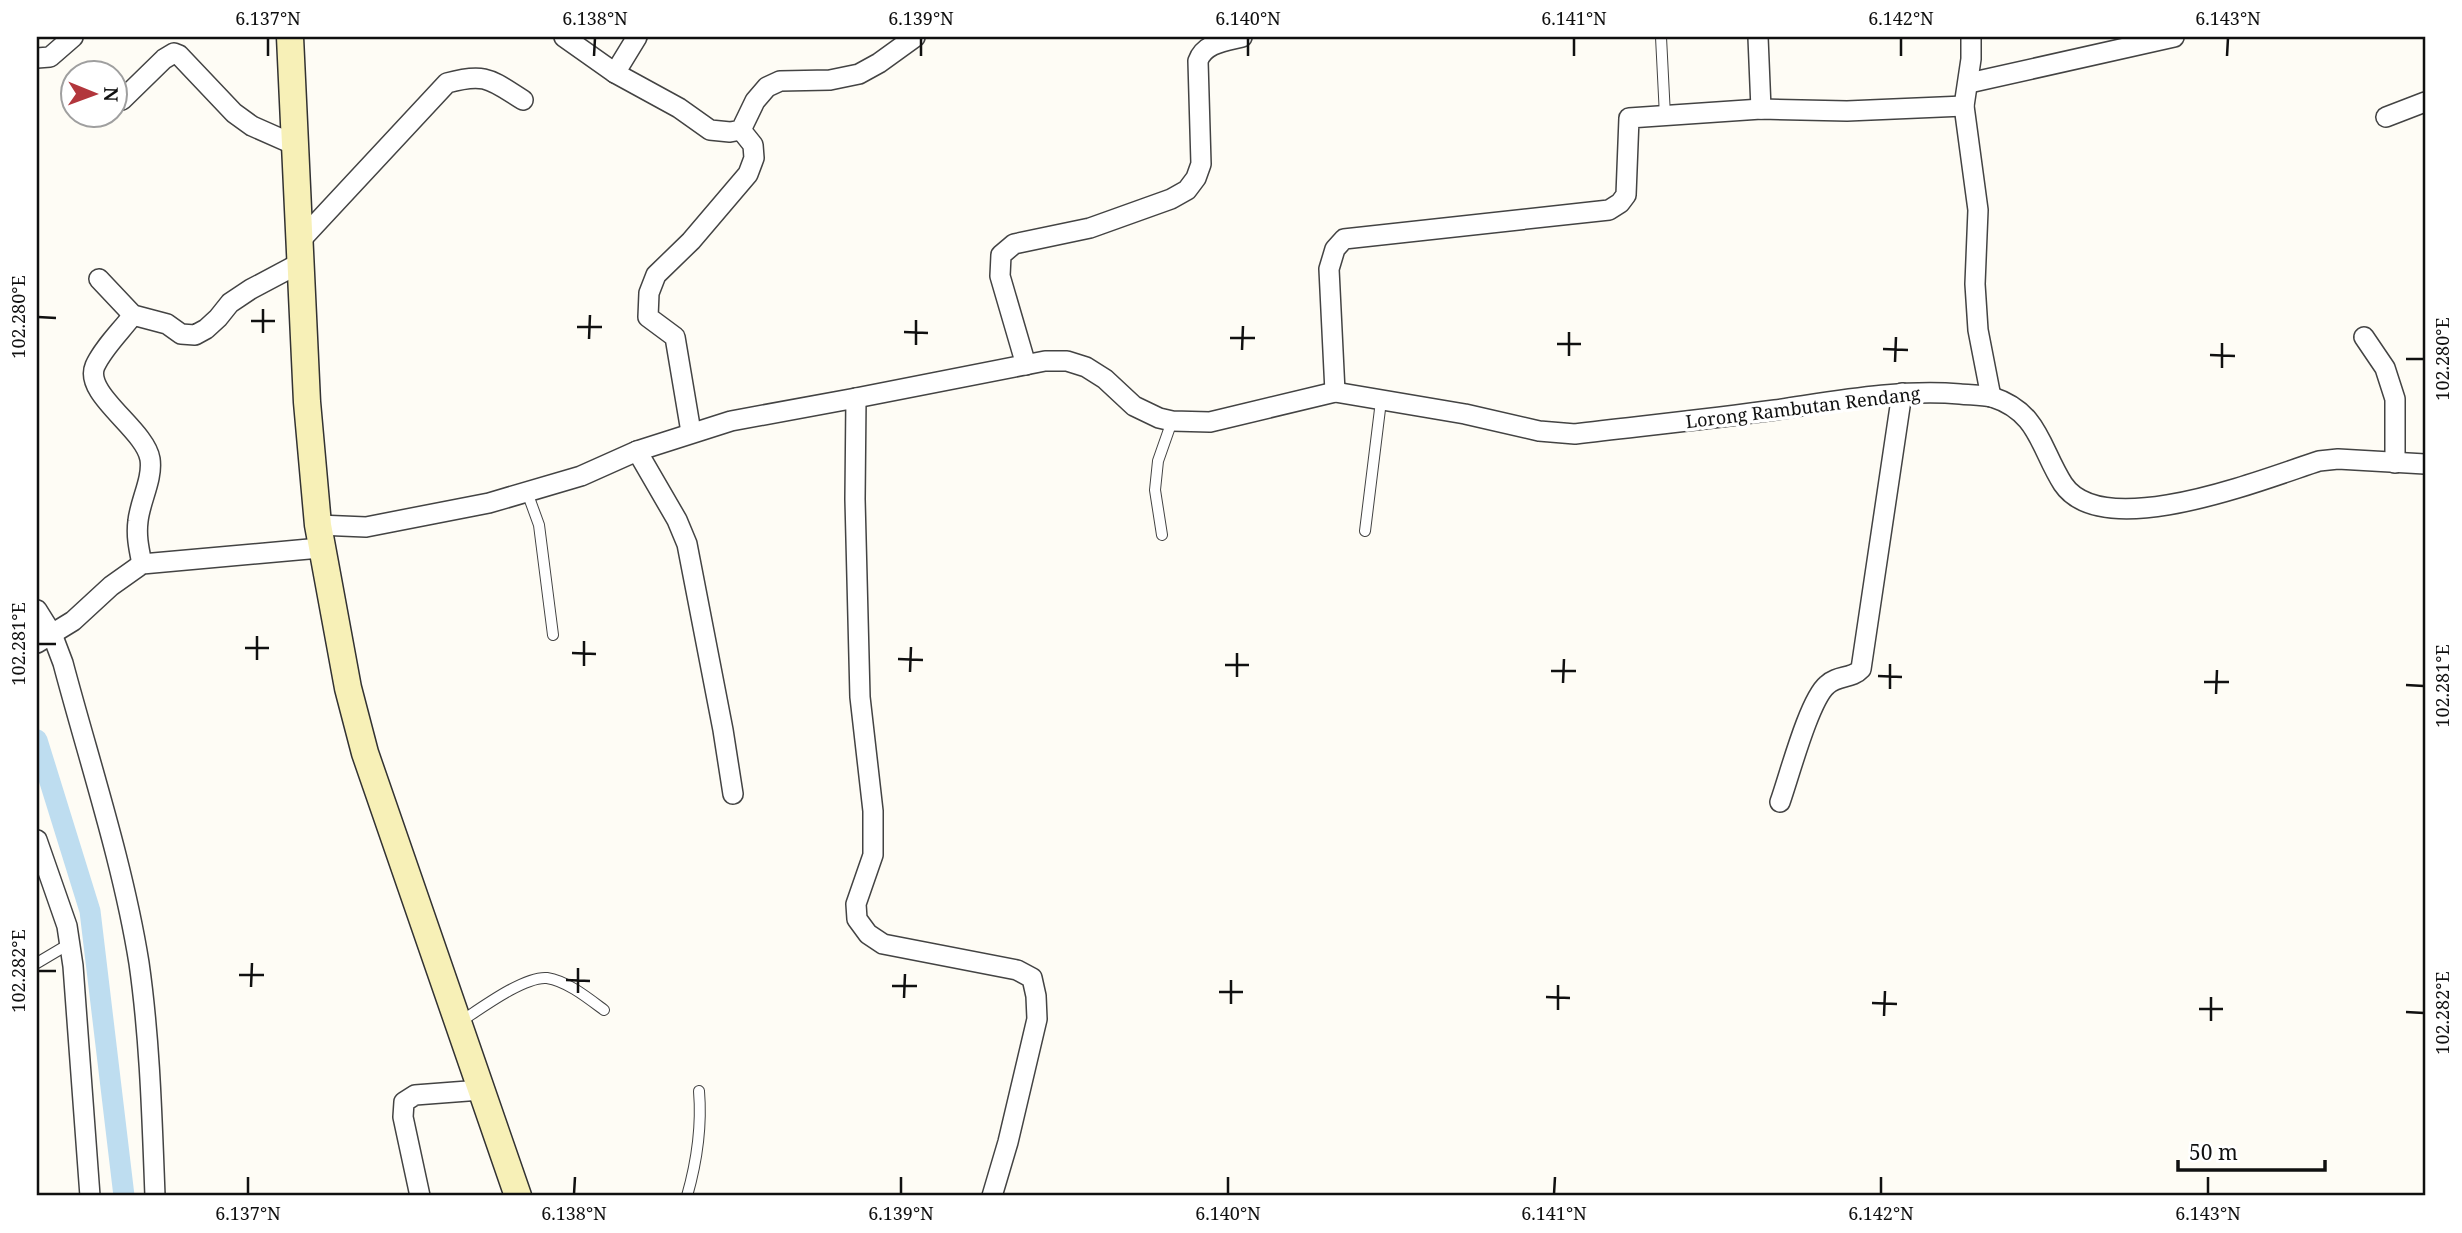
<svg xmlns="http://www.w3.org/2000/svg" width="2462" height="1233" viewBox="0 0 2462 1233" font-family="'Noto Serif',serif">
  <rect width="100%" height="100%" fill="#fefcf5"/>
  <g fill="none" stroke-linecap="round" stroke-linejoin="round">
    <polyline stroke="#beddf0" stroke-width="21" points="37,740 90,911 124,1196"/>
    <defs>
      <g id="lane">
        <polyline points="1661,37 1665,116"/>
        <polyline points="527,492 539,525 553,635"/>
        <polyline points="1365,531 1381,401"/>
        <polyline points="1162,535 1155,490 1158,461 1172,421"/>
        <polyline points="37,963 69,944"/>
        <path d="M460,1022C480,1009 524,976 547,978C567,981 588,998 604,1010"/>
        <path d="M687,1196C697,1161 702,1127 699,1091"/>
      </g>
      <g id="street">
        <polyline points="564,37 615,73 679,108 710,130 730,132 741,130 755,101 767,87 780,81 830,80 859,74 879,63 915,37"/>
        <polyline points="1758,37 1761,109"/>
        <polyline points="1971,37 1971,59 1964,106 1978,210 1975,284 1978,330 1991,397"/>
        <polyline points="37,58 50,57 73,37"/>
        <polyline points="615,73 637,37"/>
        <polyline points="1969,83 2174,37"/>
        <polyline points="122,100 164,59 174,53 179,55 234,113 252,126 295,145"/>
        <polyline points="2386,117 2425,102"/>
        <path d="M299,242L447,83C486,72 491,80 523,100"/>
        <polyline points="99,279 133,315 167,324 181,334 195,335 206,329 218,318 230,303 251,289 300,263"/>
        <path d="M133,315C121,331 103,348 95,366C83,394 145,429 150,459C153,479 140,501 138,521C136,536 139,549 142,564"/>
        <polyline points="2364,337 2385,368 2395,399 2395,463"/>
        <path d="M1026,365L1000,276L1001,255L1014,244L1090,228L1171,199L1187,190L1196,178L1201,164L1198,61C1204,43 1226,41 1242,37"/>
        <polyline points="1335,392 1329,269 1335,249 1344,239 1609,210 1620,203 1626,195 1629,118 1761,109 1847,111 1964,106"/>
        <path d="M856,398L1045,361H1067L1086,367L1105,379L1134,406L1159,418L1172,421L1210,422L1335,392L1465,414L1539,431L1575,434C1642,426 1709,419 1775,410C1837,401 1898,389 1960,394C1970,395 1982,395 1992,397C2039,412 2040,448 2063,484C2103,544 2266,478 2319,461L2338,459L2425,464"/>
        <polyline points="691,432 675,337 648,317 649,293 656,275 691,241 748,174 754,158 753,145 741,130"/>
        <polyline points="637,451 677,520 687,544 723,730 733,794"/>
        <polyline points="318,525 366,527 489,503 581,476 637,451 731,421 856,398 855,499 860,697 873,811 873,855 856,904 857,919 868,934 883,944 1017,970 1032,978 1036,996 1037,1019 1008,1142 992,1196"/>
        <path d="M37,610L52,634L63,663C89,761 123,863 139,963C150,1040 152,1118 155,1196"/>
        <polyline points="37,643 73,621 111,586 142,564 320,548"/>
        <path d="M1780,802C1789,777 1809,700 1827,685C1837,675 1852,679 1861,669L1902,393"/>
        <polyline points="37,840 67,926 73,966 90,1196"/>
        <polyline points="420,1196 403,1117 404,1102 415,1095 481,1090"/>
      </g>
      <polyline id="secondary" points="290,37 307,402 318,525 348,688 365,753 518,1196"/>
    </defs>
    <use href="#lane" stroke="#434343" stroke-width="12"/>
    <use href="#street" stroke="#434343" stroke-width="22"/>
    <use href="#secondary" stroke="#323232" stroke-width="29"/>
    <use href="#lane" stroke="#fff" stroke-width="10"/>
    <use href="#street" stroke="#fff" stroke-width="19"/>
    <use href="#secondary" stroke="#f7f0b7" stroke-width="26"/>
  </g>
  <path fill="none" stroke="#101010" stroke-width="2.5" d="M268,56V38M594,56L595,38M921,56V38M1248,56V38M1574,56V38M1901,56V38M2227,56L2228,38M38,317L56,318M251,321H275M577,327H602M904,332L928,333M263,333V309M1230,338H1255M589,339L590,315M1557,344H1581M916,345V320M1883,349L1908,350M1242,350L1243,326M2210,355L2235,356M1569,356V332M2406,359H2424M1895,362L1896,337M2222,368V343M38,644H56M245,648H269M572,653L596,654M898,659L923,660M257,660V636M1225,665H1249M584,666V641M1551,671H1576M910,672L911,647M1878,676L1902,677M1237,677V653M2204,682H2229M1563,683L1564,659M2406,685L2424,686M1890,689V664M2216,694L2217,670M38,971H56M239,975H264M566,980L590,981M892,986H917M251,987L252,963M1219,992H1243M578,993V968M1546,997L1570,998M904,998L905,974M1872,1003L1897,1004M1231,1004V980M2199,1009H2223M1558,1010V985M2406,1012L2424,1013M1884,1016L1885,991M2211,1021V997M248,1194V1177M574,1194L575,1177M901,1194V1177M1228,1194V1177M1554,1194L1555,1177M1881,1194V1177M2208,1194V1177"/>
  <g text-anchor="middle" stroke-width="7" stroke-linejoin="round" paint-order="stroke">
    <g font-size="18" fill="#101010" stroke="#fff">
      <text transform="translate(1803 408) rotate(-7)" y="6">Lorong Rambutan Rendang</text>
    </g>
  </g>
  <rect width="2462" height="1233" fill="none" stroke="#ffffff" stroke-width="77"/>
  <g transform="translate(94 94) rotate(91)"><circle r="33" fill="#ffffff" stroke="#9f9f9f" stroke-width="2"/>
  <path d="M0-5L12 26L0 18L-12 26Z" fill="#b2363c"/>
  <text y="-10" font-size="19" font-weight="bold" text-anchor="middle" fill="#101010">N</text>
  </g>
  <path d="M2178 1160v10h147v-10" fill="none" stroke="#101010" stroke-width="3.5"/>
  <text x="2189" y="1160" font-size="21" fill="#101010" stroke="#ffffff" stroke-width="5" paint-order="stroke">50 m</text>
  <rect x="38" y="38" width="2386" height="1156" fill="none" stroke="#101010" stroke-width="2.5"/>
  <g font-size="18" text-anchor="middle" fill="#101010">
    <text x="268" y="25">6.137°N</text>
    <text x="595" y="25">6.138°N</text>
    <text x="921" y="25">6.139°N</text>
    <text x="1248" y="25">6.140°N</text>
    <text x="1574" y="25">6.141°N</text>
    <text x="1901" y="25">6.142°N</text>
    <text x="2228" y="25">6.143°N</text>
    <text transform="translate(19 317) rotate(-90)" y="6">102.280°E</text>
    <text transform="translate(2443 359) rotate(-90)" y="6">102.280°E</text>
    <text transform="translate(19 644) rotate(-90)" y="6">102.281°E</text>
    <text transform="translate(2443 686) rotate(-90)" y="6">102.281°E</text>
    <text transform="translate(19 971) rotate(-90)" y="6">102.282°E</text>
    <text transform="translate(2443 1013) rotate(-90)" y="6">102.282°E</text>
    <text x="248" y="1220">6.137°N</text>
    <text x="574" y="1220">6.138°N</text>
    <text x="901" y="1220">6.139°N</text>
    <text x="1228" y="1220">6.140°N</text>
    <text x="1554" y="1220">6.141°N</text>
    <text x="1881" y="1220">6.142°N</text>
    <text x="2208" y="1220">6.143°N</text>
  </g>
</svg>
